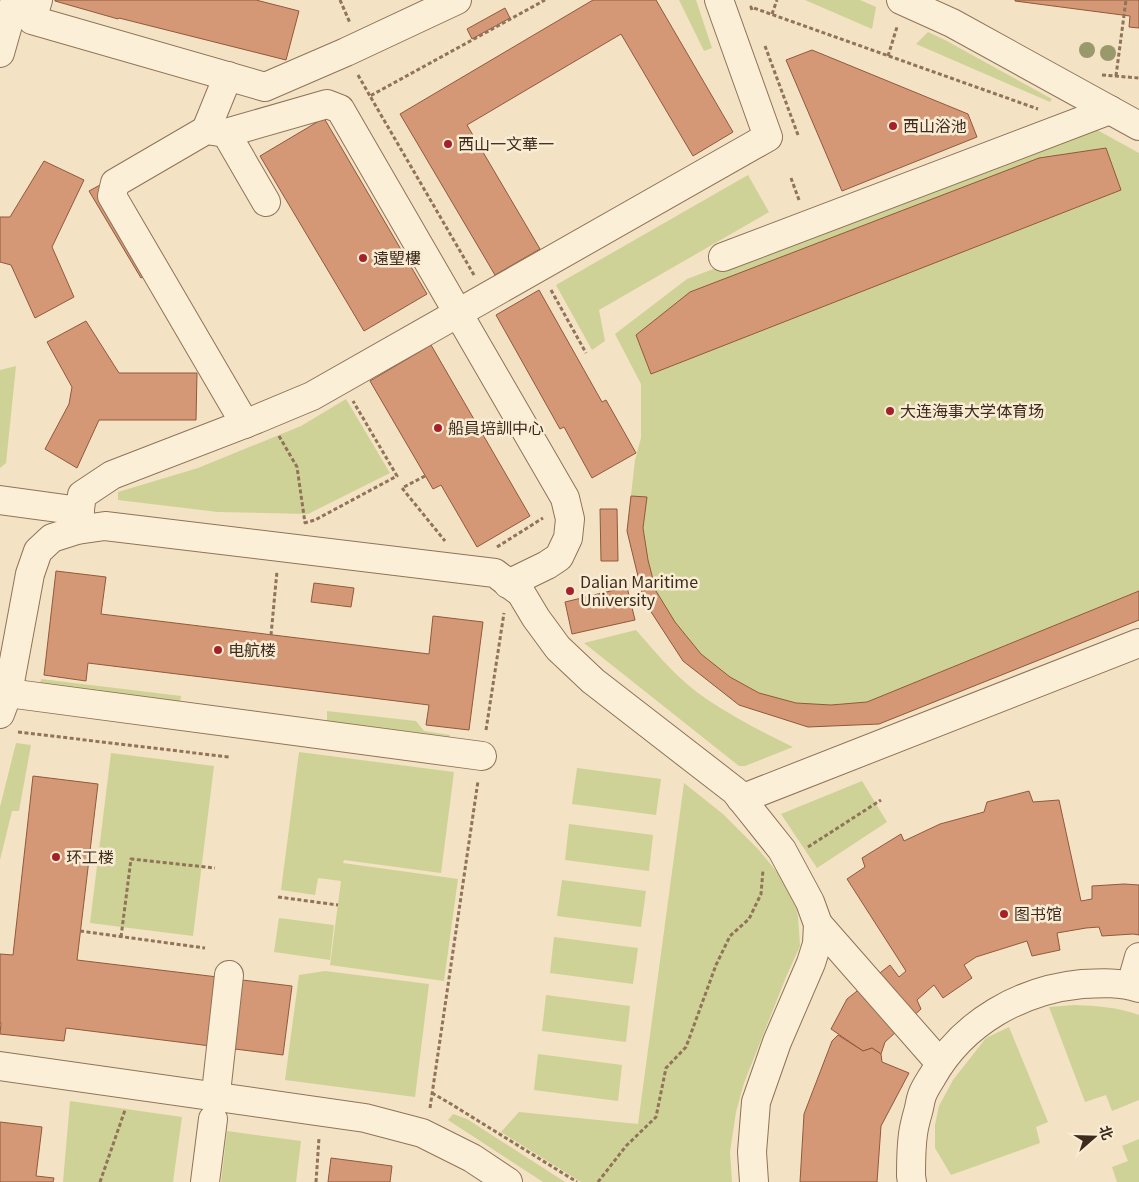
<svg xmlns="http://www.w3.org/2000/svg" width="1139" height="1182" viewBox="0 0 1139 1182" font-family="Georgia,'Noto Sans SC',serif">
  <rect width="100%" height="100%" fill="#f3e2c4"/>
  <g fill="#cfd296">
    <polygon points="679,0 696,0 712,48 704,51"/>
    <polygon points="805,0 860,0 876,7 872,29"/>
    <polygon points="928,32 945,40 1052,99 1050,102 916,44"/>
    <polygon points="1090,126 1139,153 1139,620 879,724 808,727 739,705 683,661 644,601 627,531 635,460 641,438 641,384 615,334 687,279"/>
    <polygon points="748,175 769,212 599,310 605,341 592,350 556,285"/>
    <polygon points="16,366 6,463 0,468 0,370"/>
    <polygon points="346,399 390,473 308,514 218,512 118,500 118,492 198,468 301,426"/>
    <path d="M636,630C658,655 680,682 708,700C735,718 764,733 793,747L745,766H739L584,643Z"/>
    <polygon points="41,679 181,696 179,711 39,692"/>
    <polygon points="327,711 416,721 424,731 450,735 446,748 327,732"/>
    <polygon points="16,743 31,745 19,811 12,811 0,860 0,807"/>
    <polygon points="299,752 454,772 441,873 344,860 343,863 458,879 444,981 330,965 341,881 318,878 315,895 281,890"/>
    <polygon points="111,753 214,766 193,936 90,923"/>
    <polygon points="577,768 661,779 656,815 572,804"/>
    <polygon points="862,781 887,822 817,868 781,814"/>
    <polygon points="684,783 723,814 758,849 781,877 795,904 798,916 800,946 786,977 744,1083 736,1112 730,1152 732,1182 581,1182 501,1132 519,1112 638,1124"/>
    <polygon points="569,824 653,835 649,871 565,860"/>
    <polygon points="562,880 646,891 641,927 557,916"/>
    <polygon points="279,918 334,925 330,960 274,952"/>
    <polygon points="554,937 638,948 633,984 550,973"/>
    <polygon points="325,971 429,984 415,1097 285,1080 299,975"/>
    <polygon points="546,995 630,1006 626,1042 542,1031"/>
    <path d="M1074,1005C1098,1006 1117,1007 1139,1015V1100L1112,1111L1106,1095L1085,1102L1049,1007Z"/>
    <polygon points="1009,1027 1048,1122 1036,1127 1040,1143 951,1175 935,1148 935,1125 939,1106 953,1080 986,1038"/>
    <polygon points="538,1054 622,1065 618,1101 534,1090"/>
    <polygon points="70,1101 182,1117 173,1182 63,1182"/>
    <polygon points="453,1114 467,1119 565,1182 543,1182 448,1120"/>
    <polygon points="227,1131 301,1141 296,1182 221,1182"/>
    <polygon points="1139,1139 1139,1182 1117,1182 1112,1167 1128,1161 1122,1146"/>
  </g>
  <g fill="#d59876" stroke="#91593b">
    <polygon points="55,0 256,0 299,11 286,60 119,18 118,19 55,1"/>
    <polygon points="593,0 656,0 733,132 693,156 621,34 467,125 540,249 495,275 400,114"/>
    <polygon points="1015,0 1139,0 1139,28 1129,27 1130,16 1015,1"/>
    <polygon points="505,8 510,18 472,39 467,29"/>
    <polygon points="812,50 968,114 977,137 842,191 786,60"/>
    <polygon points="324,118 427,294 364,331 260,156"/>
    <polygon points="1106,148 1121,190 651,374 636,335 690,292 1039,158"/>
    <polygon points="44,161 84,180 52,247 74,297 35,318 11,265 0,262 0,217 10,217"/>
    <polygon points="100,185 152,272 141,278 89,191"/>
    <polygon points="539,290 602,402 606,400 636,453 592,478 564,427 560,429 496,315"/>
    <polygon points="86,321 119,373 197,373 196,420 99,420 77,468 45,449 69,404 72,387 47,342"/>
    <polygon points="431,345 530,516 477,547 441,485 433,489 370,381"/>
    <polygon points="631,496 647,497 643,528 648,560 656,591 675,622 701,654 730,677 759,693 796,703 831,705 867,702 1139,591 1139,620 879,724 808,727 739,705 683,661 644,601 627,531"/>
    <polygon points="600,509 617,509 618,561 601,561"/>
    <polygon points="56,571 106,577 101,614 429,654 433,616 483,622 469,730 426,725 429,705 88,663 86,681 44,675"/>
    <polygon points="314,583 354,588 351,607 311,602"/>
    <polygon points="627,587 635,620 572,634 565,602"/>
    <polygon points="33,776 98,784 77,960 292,986 283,1055 66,1028 64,1041 0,1034 1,1023 0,1023 0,954 13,955"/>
    <polygon points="1029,791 1033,802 1059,800 1081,901 1092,899 1092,886 1124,884 1139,885 1139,935 1133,934 1102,936 1099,927 1086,928 1057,933 1060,950 1032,956 1027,941 976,957 964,965 972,978 943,998 934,985 917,1000 921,1009 885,1042 881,1054 872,1048 863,1051 831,1029 847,999 890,965 899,977 906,971 847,879 865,867 862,858 901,834 904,841 940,824 984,812 987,802"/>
    <polygon points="838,1035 863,1051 872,1048 881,1054 882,1062 909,1073 881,1126 877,1182 800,1182 804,1114 832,1041"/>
    <polygon points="0,1122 42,1127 36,1176 54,1178 53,1182 0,1182"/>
    <polygon points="331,1158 392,1166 390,1182 328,1182"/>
  </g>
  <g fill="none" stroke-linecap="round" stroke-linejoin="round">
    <defs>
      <g id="minor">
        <polyline points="38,0 32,20 265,87 346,52 457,0"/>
        <polyline points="901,0 952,23 1139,126"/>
        <polyline points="0,53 15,0"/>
        <polyline points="206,130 228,76"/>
        <polyline points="226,133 266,202"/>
        <polyline points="723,257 1110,110"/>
        <polyline points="245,424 112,196 115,183 206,130 226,133 327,104 340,109 565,498 570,519 568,538 559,557 547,565 508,584"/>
        <polyline points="0,500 80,511"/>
        <polyline points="77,530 82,495 112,475 257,419 312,396 768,137 719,0"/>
        <polyline points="8,693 482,756"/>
        <polyline points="0,714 8,693 30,574 38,551 52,538 77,530 105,526 495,573 521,593 536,618 558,648 593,681 735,791 782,850 810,902 818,924 817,944 811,963 777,1042 756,1102 752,1152 754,1182"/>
        <polyline points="741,799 1139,643"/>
        <polyline points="818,924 940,1063"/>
        <polyline points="1131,985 1139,957"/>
        <polyline points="0,1066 365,1118 422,1133 472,1158 508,1182"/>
        <polyline points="217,1084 229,975"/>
        <polyline points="205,1182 213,1119"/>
        <path d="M912,1182L911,1176C911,1162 911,1148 913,1134C914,1127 916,1119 918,1112C920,1106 920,1099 923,1093C925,1088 929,1082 932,1077C963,1022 1021,990 1082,984C1101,983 1121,982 1139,988"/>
      </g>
    </defs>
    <use href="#minor" stroke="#907358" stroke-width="30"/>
    <g stroke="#907358" stroke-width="3" stroke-dasharray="4 2.5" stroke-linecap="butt">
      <polyline points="340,0 350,23"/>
      <polyline points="752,10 751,7 1038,109"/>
      <polyline points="772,14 777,0"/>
      <polyline points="765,46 798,135"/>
      <polyline points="888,56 897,27"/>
      <polyline points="358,75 370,96"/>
      <polyline points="1102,75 1139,78"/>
      <polyline points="1116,76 1126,0"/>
      <polyline points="791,178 799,200"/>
      <polyline points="474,275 370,96 545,0"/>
      <polyline points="551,290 586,353"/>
      <polyline points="279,436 297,467 305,523"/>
      <polyline points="425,476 402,488 445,541"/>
      <polyline points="304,523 315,520 397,476 353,401"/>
      <polyline points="497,547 543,518"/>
      <polyline points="271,635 277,571"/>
      <polyline points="486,730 504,613"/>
      <polyline points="18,732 229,757"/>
      <polyline points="808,847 881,800"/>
      <polyline points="278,897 338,905"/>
      <polyline points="80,931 205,948"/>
      <polyline points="121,937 131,859 215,868"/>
      <polyline points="432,1093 451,1104 577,1182"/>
      <polyline points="430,1108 478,781"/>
      <polyline points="100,1182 125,1110"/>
      <polyline points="316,1182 319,1138"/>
      <polyline points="598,1182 626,1146 656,1117 666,1068 686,1047 716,965 730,936 749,919 761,894 763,870"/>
    </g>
    <use href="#minor" stroke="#fcefd8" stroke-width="28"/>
  </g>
  <g fill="#9a996b">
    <circle cx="1087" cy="50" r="8"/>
    <circle cx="1108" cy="53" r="8"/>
  </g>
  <g fill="#a5212a" stroke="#f9ecd4" stroke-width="2">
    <circle cx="893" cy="126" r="5"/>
    <circle cx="448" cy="144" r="5"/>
    <circle cx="363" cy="258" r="5"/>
    <circle cx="890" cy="411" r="5"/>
    <circle cx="438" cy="428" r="5"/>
    <circle cx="570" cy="591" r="5"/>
    <circle cx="218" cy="650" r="5"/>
    <circle cx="56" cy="857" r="5"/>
    <circle cx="1004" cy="914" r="5"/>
  </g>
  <g text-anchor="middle" stroke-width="5" stroke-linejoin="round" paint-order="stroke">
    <g font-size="16" fill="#3e2b1d" stroke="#f9ecd4" text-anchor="start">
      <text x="903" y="132">西山浴池</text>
      <text x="458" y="150">西山一文華一</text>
      <text x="373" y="264">遠朢樓</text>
      <text x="900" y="417">大连海事大学体育场</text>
      <text x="448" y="434">船員培訓中心</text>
      <text x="580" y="588">Dalian Maritime<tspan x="580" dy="18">University</tspan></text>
      <text x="228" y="656">电航楼</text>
      <text x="66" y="863">环工楼</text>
      <text x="1014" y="920">图书馆</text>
    </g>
  </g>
  <g transform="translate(1094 1137) rotate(70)" stroke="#f9ecd4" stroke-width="4" paint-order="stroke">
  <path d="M0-4L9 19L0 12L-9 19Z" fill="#3e2b1d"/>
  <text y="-8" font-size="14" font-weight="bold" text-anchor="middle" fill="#3e2b1d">北</text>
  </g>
</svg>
